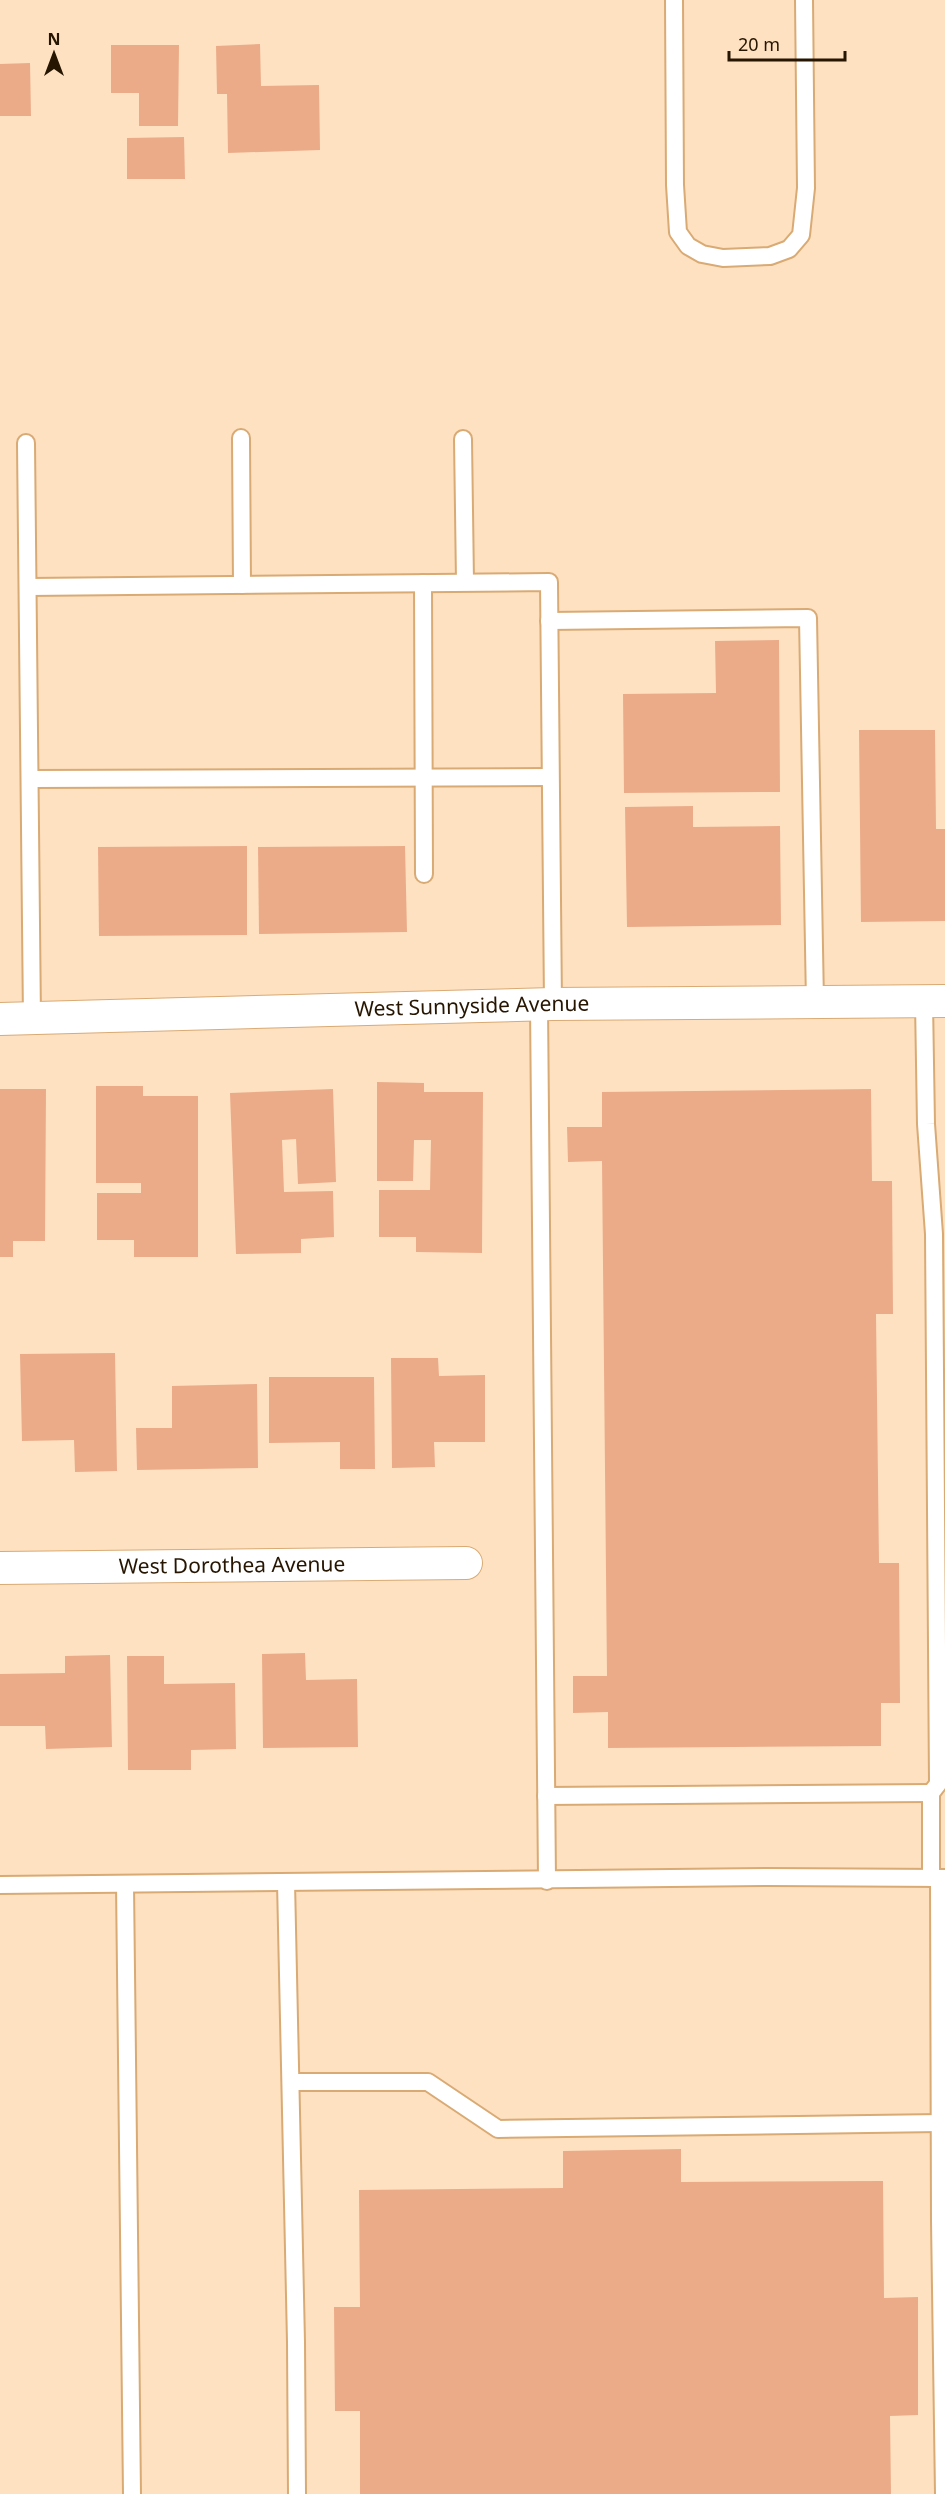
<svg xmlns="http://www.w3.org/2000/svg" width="945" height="2494" viewBox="0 0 945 2494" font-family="'Noto Sans',sans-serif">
  <rect width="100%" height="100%" fill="#fee1c1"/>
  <g fill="#ebab88">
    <polygon points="260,44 261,86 319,85 320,150 228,153 227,94 217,94 216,46"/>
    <polygon points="111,45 179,45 178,126 139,126 139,93 111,93"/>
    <polygon points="30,63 31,116 0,116 0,64"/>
    <polygon points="184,137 185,179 127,179 127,138"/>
    <polygon points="779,640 780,792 624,793 623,694 716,693 715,641"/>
    <polygon points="859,730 935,730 936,829 945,829 945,921 861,922"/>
    <polygon points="693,806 693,827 780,826 781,925 627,927 625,807"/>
    <polygon points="247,846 247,935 99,936 98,847"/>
    <polygon points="405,846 407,932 259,934 258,847"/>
    <polygon points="377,1082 424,1083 424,1092 483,1092 482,1253 416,1252 416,1237 379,1237 379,1190 430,1190 431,1140 414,1140 413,1181 377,1181"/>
    <polygon points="96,1086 143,1086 143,1096 198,1096 198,1257 134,1257 134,1240 97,1240 97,1193 141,1193 141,1183 96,1183"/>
    <polygon points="0,1089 46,1089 45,1241 13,1241 13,1257 0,1257"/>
    <polygon points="333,1089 336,1182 298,1184 296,1139 282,1140 284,1192 333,1191 334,1237 301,1239 301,1253 236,1254 230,1093"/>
    <polygon points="871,1089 872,1181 892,1181 893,1314 876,1314 879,1563 899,1563 900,1703 881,1703 881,1746 608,1748 608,1712 573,1713 573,1676 607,1676 602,1161 568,1162 567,1127 602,1127 602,1092"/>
    <polygon points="115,1353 117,1471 75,1472 74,1440 22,1441 20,1354"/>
    <polygon points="391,1358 438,1358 439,1376 485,1375 485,1442 434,1442 435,1467 392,1468"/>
    <polygon points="269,1377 374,1377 375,1469 340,1469 340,1442 269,1443"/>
    <polygon points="257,1384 258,1468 137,1470 136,1428 172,1428 172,1386"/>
    <polygon points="305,1653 306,1680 357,1679 358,1747 263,1748 262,1654"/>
    <polygon points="110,1655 112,1747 46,1749 45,1726 0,1726 0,1674 65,1673 65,1656"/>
    <polygon points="127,1656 164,1656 164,1684 235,1683 236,1749 191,1750 191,1770 128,1770"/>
    <polygon points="681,2149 681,2182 883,2181 884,2298 918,2297 918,2415 890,2416 891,2494 360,2494 360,2411 335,2411 334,2307 360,2307 359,2190 563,2188 563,2151"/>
  </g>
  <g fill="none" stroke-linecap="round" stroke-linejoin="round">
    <defs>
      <g id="lane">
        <polyline points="674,0 675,185 678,232 688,246 702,254 723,258 770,256 789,249 801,235 806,188 804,0"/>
        <polyline points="241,438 242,585"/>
        <polyline points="463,439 465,582"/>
        <polyline points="26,443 32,1019"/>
        <polyline points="423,583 424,874"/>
        <polyline points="29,587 549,582 553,1004"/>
        <polyline points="549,621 808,618 815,1002"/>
        <polyline points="30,779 550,777"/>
        <polyline points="924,1002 926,1124 934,1234 938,1784 931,1793 931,1878"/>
        <polyline points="539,1005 547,1881"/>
        <polyline points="546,1796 931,1793"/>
        <polyline points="939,1878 940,2221 944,2494"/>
        <polyline points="286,1882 296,2342 297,2494"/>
        <polyline points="125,1884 132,2494"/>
        <polyline points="0,1885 767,1877 945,1878"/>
        <polyline points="291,2082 428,2082 498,2129 940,2123"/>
      </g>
      <g id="street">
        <path id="s1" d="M0,1019L553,1004L945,1001"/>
        <path id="s2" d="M0,1568L466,1563"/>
      </g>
    </defs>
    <use href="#lane" stroke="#d9aa74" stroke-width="20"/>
    <use href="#street" stroke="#d9aa74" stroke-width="34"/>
    <use href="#lane" stroke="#fff" stroke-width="16"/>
    <use href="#street" stroke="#fff" stroke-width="32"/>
  </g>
  <g text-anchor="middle" stroke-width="4.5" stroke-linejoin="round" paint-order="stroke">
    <g font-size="21" fill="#261501" stroke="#fee1c1">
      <text dy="7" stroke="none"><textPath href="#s1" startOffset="472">West Sunnyside Avenue</textPath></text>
      <text dy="7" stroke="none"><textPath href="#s2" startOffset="232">West Dorothea Avenue</textPath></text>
    </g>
  </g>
  <g transform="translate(54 54)" stroke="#fee1c1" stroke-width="4.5" paint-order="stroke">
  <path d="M0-4.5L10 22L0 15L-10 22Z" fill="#261501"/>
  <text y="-9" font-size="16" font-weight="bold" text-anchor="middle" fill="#261501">N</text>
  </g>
  <path d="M729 51v9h116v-9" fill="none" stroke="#261501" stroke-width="3"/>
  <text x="738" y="51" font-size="18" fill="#261501" stroke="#fee1c1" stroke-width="4.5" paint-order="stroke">20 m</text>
</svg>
